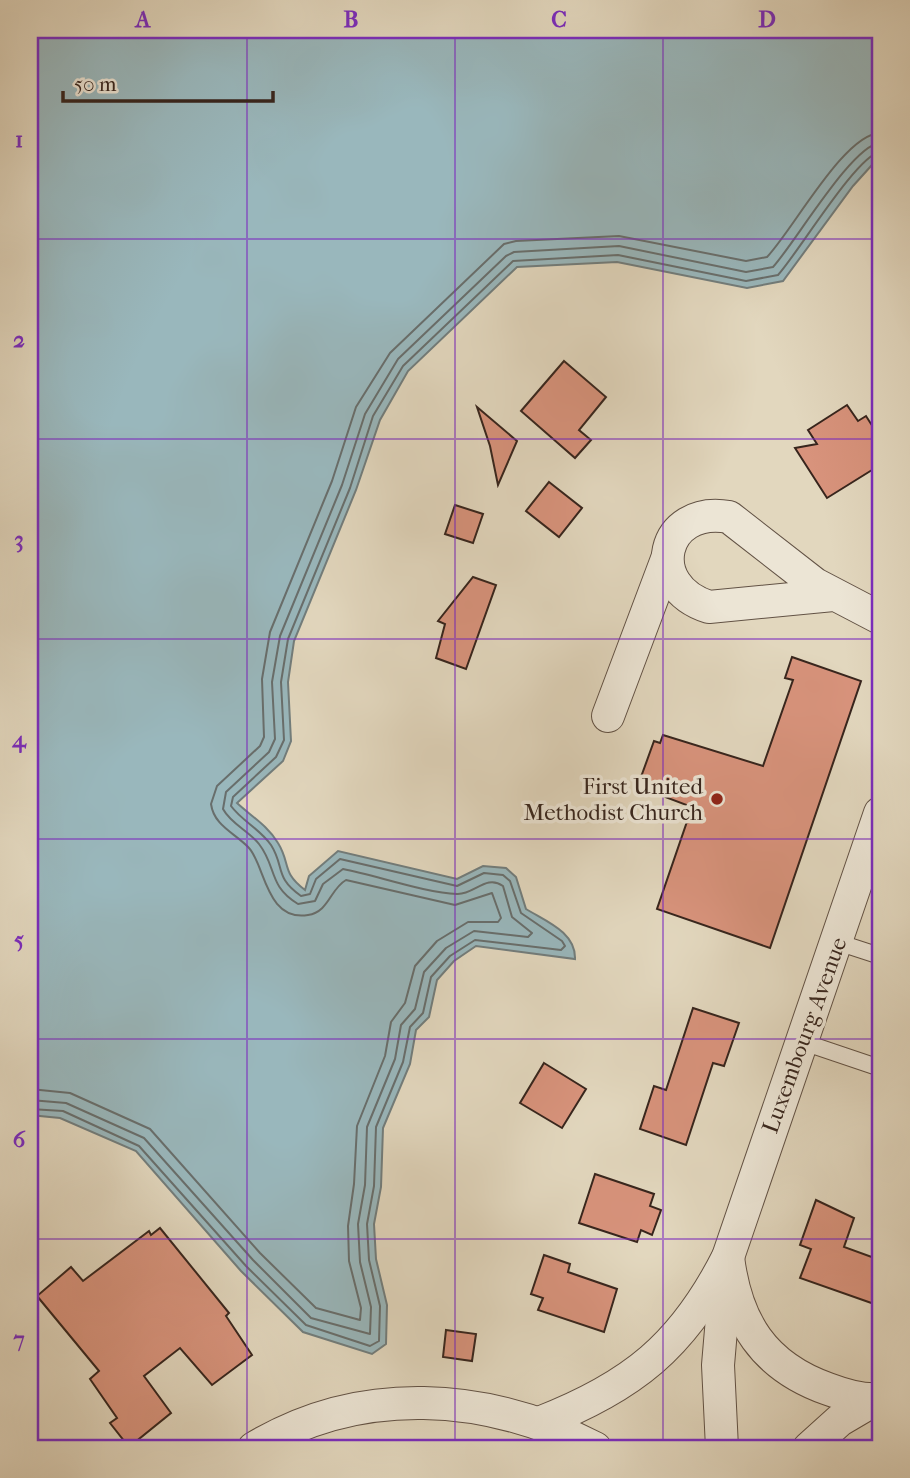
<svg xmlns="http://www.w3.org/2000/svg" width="910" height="1478" viewBox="0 0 910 1478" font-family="'IM FELL French Canon',serif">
  <rect width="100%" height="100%" fill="#e2d7be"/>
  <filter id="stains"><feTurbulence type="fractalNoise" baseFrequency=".00286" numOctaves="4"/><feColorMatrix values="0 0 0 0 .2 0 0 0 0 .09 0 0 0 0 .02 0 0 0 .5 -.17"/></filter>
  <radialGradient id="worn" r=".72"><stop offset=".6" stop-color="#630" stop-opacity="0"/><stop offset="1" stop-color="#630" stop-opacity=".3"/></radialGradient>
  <path fill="#99b7bc" stroke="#727d7c" stroke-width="2" d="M30,30H880V156L853,186L783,281L747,288L617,262L517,267L408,371L380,420L356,490L294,641L288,682L291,741L283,761L237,803C251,816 268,826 278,843C291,864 281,872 305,890L309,876L338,851L457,879L483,866L506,868L516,877L526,909C545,921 576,932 575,959L476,946L454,961L437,980L429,1017L416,1030L410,1064L383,1128L381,1187L374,1224L376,1259L387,1305L386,1344L372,1354L303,1332L241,1271L136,1151L60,1118L30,1115Z"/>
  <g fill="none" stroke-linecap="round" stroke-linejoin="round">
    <g stroke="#686e6c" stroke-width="2">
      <path d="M30,1089L70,1093L150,1129L260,1253L316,1308L360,1320L361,1308L349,1261L348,1226L354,1184L357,1126L385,1056L391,1022L405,1003L415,966L437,941L468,922H498L501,918L492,893L455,905L346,880C330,889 329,912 308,915C266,922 265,865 249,848C235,833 214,826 211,804L217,786L260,746L264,737L262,679L270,632L332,481L356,407L390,353L504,244L516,241L619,236L746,261L767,257C793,230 844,134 880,133"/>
      <path d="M30,1100L66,1103L144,1138L253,1260L311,1318L370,1334L371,1307L360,1262L358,1224L365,1185L367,1127L395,1059L401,1025L415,1009L424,972L446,948L474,931L528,937L532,933L512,917L503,886C486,874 474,895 457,894C426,893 375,875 343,869L323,884L315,901L298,904C268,886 277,867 259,844C249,831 231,824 223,809L226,792L269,752L275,739L272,682L280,636L342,485L365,414L398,359L506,256L514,252L619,246L746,272L773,267C795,243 852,145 880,143"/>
      <path d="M30,1109L63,1111L139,1146L246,1266L306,1325L370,1346L379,1341L380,1306L369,1260L367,1224L374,1186L376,1127L403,1062L410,1027L423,1013L431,977L450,956L475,940L561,950L565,946L562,941L521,913L510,881L503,875L484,873L457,886L340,859L316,879L310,894L301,896C274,877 285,867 271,845C260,829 242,821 231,806L233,797L276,757L284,740L281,682L288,639L350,488L373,416L403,366L513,261L618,255L746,281L778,275C798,253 857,155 880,152"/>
    </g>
  </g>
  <g fill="#d8937c" stroke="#37251d" stroke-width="2">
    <polygon points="564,361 606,397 579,430 591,440 575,458 521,411"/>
    <polygon points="847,405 858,421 866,416 880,438 880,465 827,498 795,448 817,444 808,430"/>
    <polygon points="477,407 517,441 498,485 490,446"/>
    <polygon points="549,482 582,508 559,537 526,511"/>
    <polygon points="455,505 483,514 473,543 445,534"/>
    <polygon points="473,577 496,585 466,669 436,658 445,624 438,621"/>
    <polygon points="792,657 861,681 770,948 657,909 692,807 644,789 648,780 641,777 654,741 660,743 663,735 763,766 793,680 785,678"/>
    <polygon points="693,1008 739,1023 724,1066 713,1063 686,1145 640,1129 654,1086 666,1090"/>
    <polygon points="544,1063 586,1089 562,1128 520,1103"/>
    <polygon points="595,1174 654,1194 650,1206 661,1210 652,1235 641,1230 637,1242 579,1223"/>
    <polygon points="816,1200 854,1218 844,1247 880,1260 880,1306 800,1278 811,1249 800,1245"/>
    <polygon points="160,1228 229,1313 226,1316 252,1355 212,1385 180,1348 144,1376 171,1413 129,1447 110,1423 117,1418 90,1379 99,1371 37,1296 71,1267 83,1281 149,1231 151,1235"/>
    <polygon points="544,1255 570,1264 568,1272 617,1289 604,1332 538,1310 543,1298 531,1294"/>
    <polygon points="446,1330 476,1334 472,1361 443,1357"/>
  </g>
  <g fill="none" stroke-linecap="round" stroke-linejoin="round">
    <defs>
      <g id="lane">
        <polyline points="837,942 880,956"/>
        <polyline points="800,1041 880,1068"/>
      </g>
      <g id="street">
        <path d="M833,595L709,607C643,586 661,505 729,517L815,584L880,618"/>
        <polyline points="608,716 667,559"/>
        <path d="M728,1257C736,1322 763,1366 828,1389C844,1395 863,1401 880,1399"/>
        <path d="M539,1423C632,1387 683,1346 728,1257L880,813"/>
        <path d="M254,1448C361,1384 486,1392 595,1448"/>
        <polyline points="722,1448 718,1365 725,1283"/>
        <polyline points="809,1448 840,1420 874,1400"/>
      </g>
    </defs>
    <use href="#lane" stroke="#625245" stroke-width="18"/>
    <use href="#street" stroke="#625245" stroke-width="34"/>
    <use href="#lane" stroke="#ece5d5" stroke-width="16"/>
    <use href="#street" stroke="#ece5d5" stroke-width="32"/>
  </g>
  <path fill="none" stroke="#7b2cbf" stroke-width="2" stroke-opacity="0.55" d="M247,30V1448M455,30V1448M663,30V1448M30,239H880M30,439H880M30,639H880M30,839H880M30,1039H880M30,1239H880"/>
  <circle fill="#8f2418" stroke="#ece5d5" stroke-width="2.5" cx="717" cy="799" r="7"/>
  <g text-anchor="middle" stroke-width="7" stroke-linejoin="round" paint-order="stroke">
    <g font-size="23" fill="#37251d" stroke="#ece5d5" text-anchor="end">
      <text x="703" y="794">First United<tspan x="703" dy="26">Methodist Church</tspan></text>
    </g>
    <g font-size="23" fill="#37251d" stroke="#ece5d5">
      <text transform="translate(804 1035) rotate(-70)" y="8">Luxembourg Avenue</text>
    </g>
  </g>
  <rect width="910" height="1478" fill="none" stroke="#e2d7be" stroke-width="77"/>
  <path d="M63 91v10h210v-10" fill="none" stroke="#37251d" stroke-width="3.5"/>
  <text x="74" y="91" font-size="21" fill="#37251d" stroke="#ece5d5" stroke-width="5" paint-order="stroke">50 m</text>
  <rect x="38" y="38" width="834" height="1402" fill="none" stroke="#7b2cbf" stroke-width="2.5"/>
  <g font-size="23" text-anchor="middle" font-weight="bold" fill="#7b2cbf">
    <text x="143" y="27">A</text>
    <text x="351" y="27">B</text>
    <text x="559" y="27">C</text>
    <text x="767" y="27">D</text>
    <text x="19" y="147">1</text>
    <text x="19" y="347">2</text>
    <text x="19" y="547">3</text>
    <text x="19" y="747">4</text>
    <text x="19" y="947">5</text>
    <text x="19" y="1147">6</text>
    <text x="19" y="1347">7</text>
  </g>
  <rect width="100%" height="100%" filter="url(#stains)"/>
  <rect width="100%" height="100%" fill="url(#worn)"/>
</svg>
